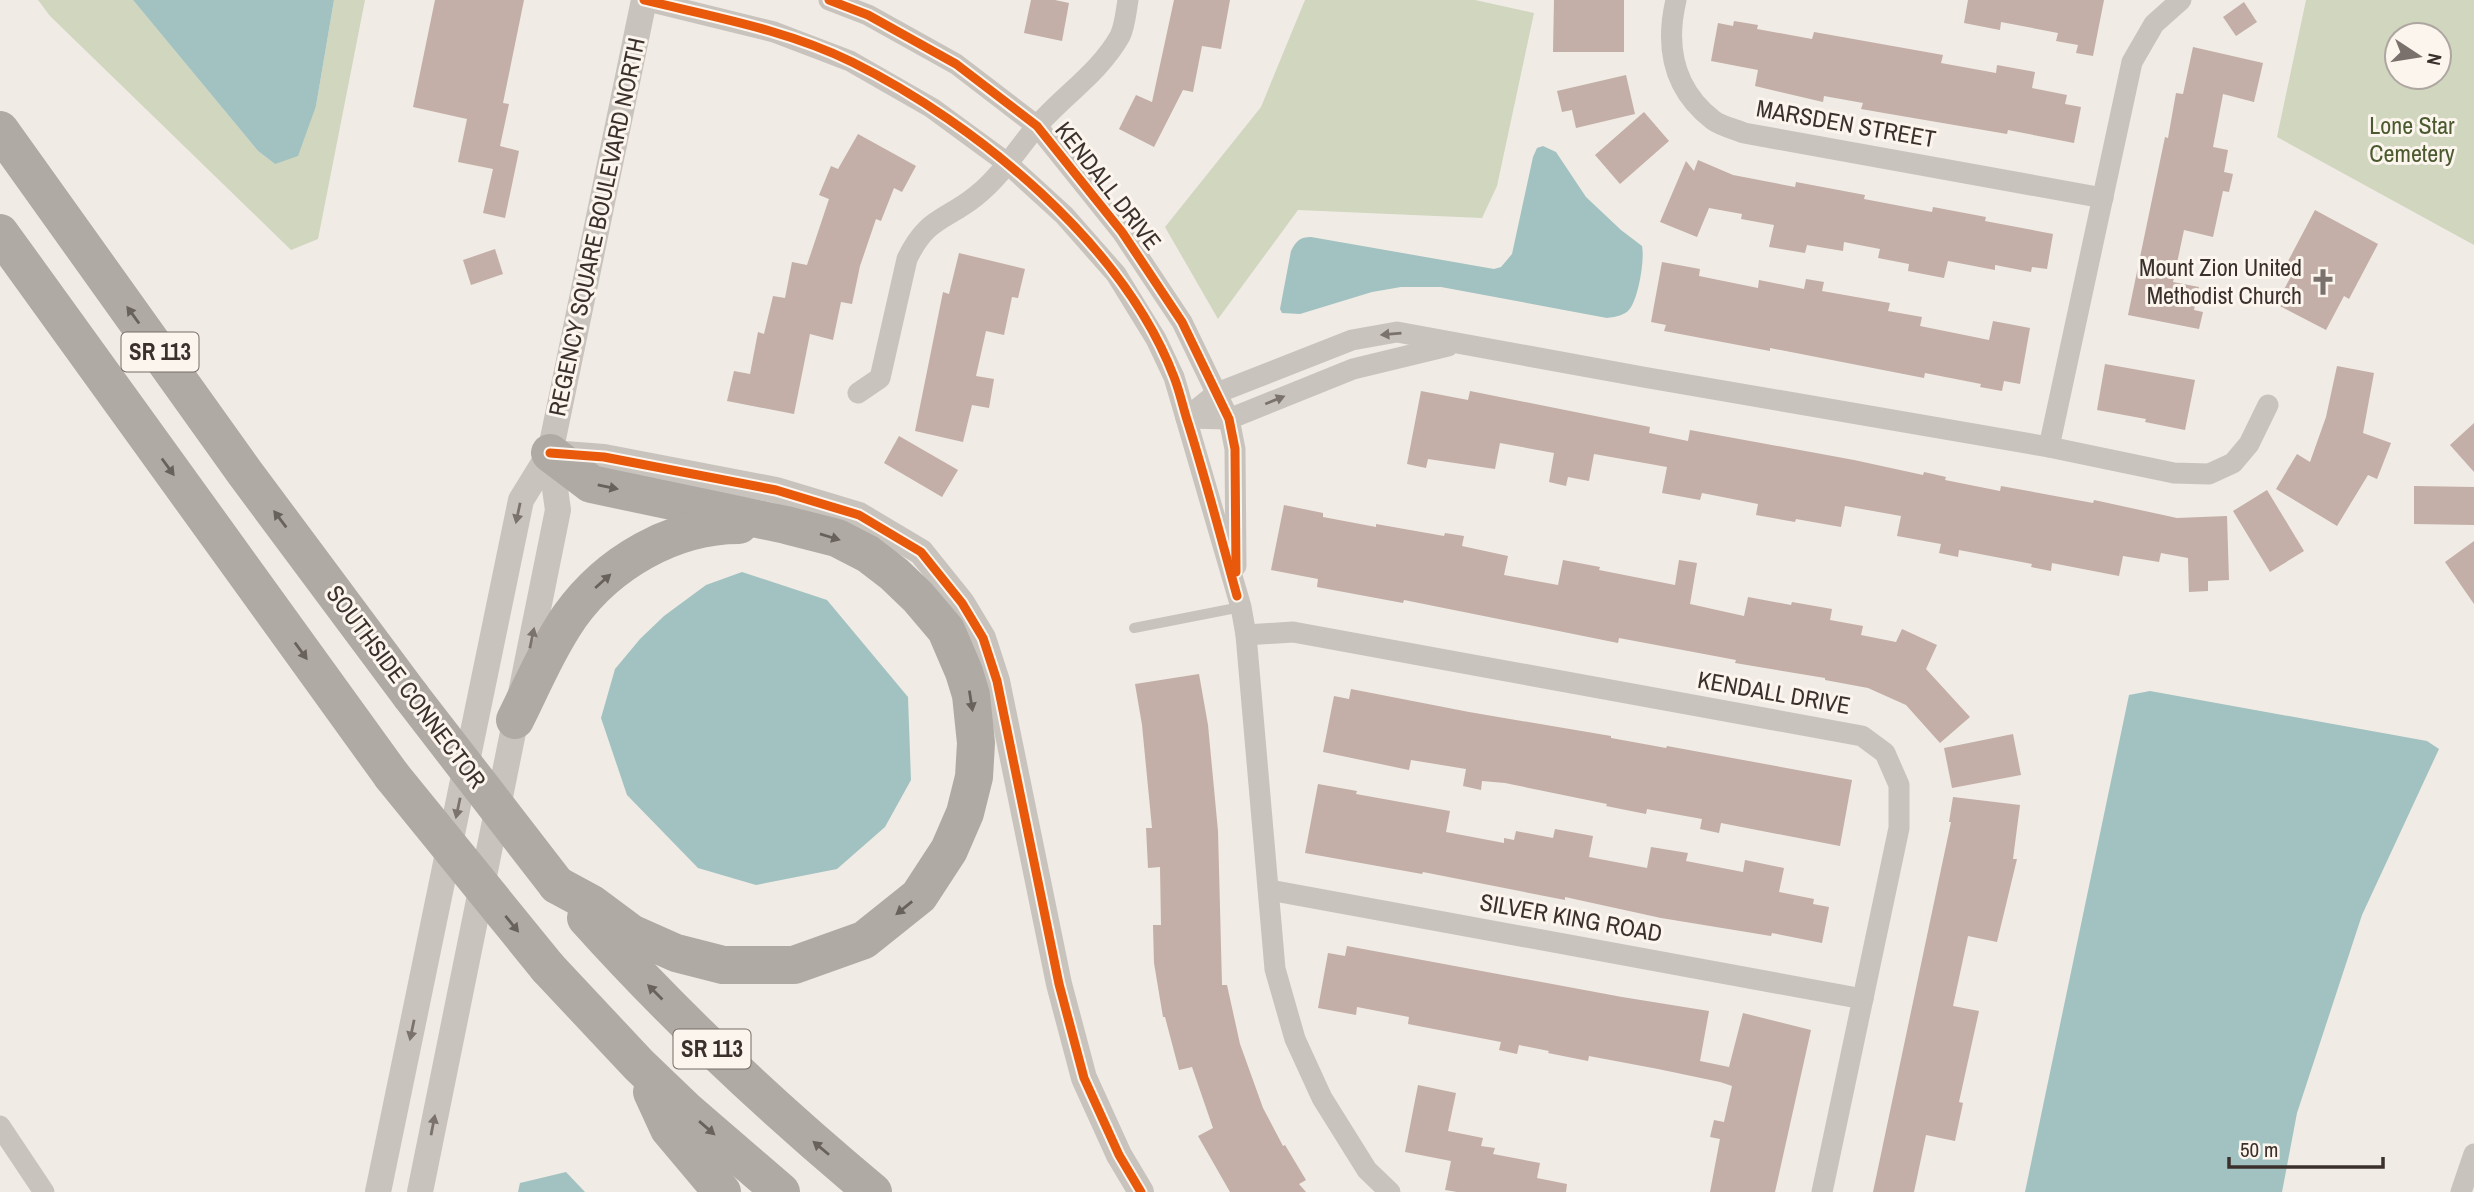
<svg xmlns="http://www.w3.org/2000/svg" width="2474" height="1192" viewBox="0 0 2474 1192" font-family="'Archivo Narrow',sans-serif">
  <rect width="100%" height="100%" fill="#f0ebe5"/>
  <g fill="#d1d6bf" fill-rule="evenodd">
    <polygon points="38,0 133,0 258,151 275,164 316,106 334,0 365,0 318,239 291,250 50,16"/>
    <polygon points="1305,0 1475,0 1534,13 1497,186 1482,218 1298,210 1218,319 1165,227 1261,107"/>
    <path d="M2306,0H2474V245L2277,137ZM2439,35V77H2397V35Z"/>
  </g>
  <g fill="#a1c2c1">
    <polygon points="133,0 334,0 316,106 298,156 275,164 258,151"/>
    <path d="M1543,146L1556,152L1586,197L1621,230L1642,246C1645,259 1638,302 1628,311C1622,316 1614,317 1607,318L1441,287H1401L1372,292L1300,314L1282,313L1280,309L1291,251C1296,241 1300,237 1311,237L1494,269L1501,267L1512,254L1533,157L1537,148Z"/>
    <polygon points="742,572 827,600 908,697 911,780 885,827 837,869 756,885 698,868 627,795 601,718 615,669 640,639 664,616 706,585"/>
    <polygon points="2150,691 2427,741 2439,749 2362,915 2297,1113 2282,1192 2025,1192 2129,695"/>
    <polygon points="566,1172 585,1192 518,1192 520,1183"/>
  </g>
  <g fill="#c3afa7">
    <polygon points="435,0 524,0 503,103 509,104 500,146 519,151 505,218 483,213 493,169 458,162 467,119 413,107"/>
    <polygon points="1031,0 1055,0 1069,3 1062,41 1024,33"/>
    <polygon points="1174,0 1230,0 1221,49 1202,46 1193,92 1183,90 1154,147 1119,129 1136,95 1152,102"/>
    <polygon points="1554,0 1624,0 1624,52 1553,52"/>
    <polygon points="1968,0 2104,0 2093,56 2076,53 2078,45 2056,41 2058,33 2001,22 2000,30 1964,23"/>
    <polygon points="2244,2 2257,22 2236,36 2223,17"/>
    <polygon points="1734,21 1758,25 1757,29 1812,39 1814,32 1943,55 1941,63 1996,73 1997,65 2035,72 2032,88 2067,95 2065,104 2081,107 2074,143 2008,130 2007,134 1884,113 1861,109 1863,103 1824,96 1823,102 1755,86 1758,70 1711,61 1718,23 1733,26"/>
    <polygon points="2193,47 2263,63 2254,102 2223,94 2213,147 2228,150 2224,172 2233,174 2229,192 2223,191 2213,237 2184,230 2173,282 2199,287 2194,310 2203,312 2199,329 2128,315 2165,137 2168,138 2176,93 2183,94"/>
    <polygon points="1626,75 1635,114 1576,128 1572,110 1562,112 1557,91"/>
    <polygon points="1644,112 1669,141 1620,184 1595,155"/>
    <polygon points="858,134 916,166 902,192 894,188 881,221 876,219 860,266 852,304 841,302 833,340 810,334 794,414 727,401 734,371 750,374 758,332 764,334 773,296 785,298 792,262 807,265 829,199 819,195 831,166 838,169"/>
    <polygon points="1698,160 1733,175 1795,187 1796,182 1865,195 1864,199 1932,212 1933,207 1986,217 1985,221 2053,234 2047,269 2032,267 2031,272 1995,265 1995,270 1948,261 1944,278 1908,271 1909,264 1878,258 1880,249 1844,242 1843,251 1807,245 1805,253 1769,247 1774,225 1741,219 1742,214 1709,208 1697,237 1660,222 1686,161 1694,171"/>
    <polygon points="2315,210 2378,244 2349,299 2344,296 2326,330 2276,304 2295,269 2286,265"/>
    <polygon points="495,249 503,274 471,285 463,260"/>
    <polygon points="959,253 1025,269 1018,298 1012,297 1004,335 986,331 976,376 994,379 989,408 972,405 963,442 915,431 943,292 949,294"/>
    <polygon points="1662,262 1700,269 1699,276 1758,288 1759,280 1804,289 1806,279 1824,282 1822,291 1890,303 1888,311 1922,317 1920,326 1989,340 1993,321 2030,328 2020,384 2004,381 2002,391 1980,387 1981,384 1925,373 1924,378 1770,348 1770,351 1664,331 1666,325 1651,322"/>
    <polygon points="2105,364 2195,380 2185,430 2145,422 2146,419 2097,410"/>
    <polygon points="2337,366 2374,373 2363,433 2391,443 2377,479 2368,475 2337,526 2276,489 2297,454 2310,462 2326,417"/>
    <polygon points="1421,391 1468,400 1470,391 1650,427 1649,433 1688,441 1690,430 1854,460 1923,475 1924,472 1946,477 1945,480 2000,491 2001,486 2093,503 2094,500 2177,518 2227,516 2229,580 2208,581 2208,591 2189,592 2188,558 2161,553 2159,562 2123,556 2119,576 2052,563 2051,571 2031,567 2032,564 1959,550 1958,557 1939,553 1941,544 1897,536 1901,516 1845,506 1841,527 1796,519 1795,522 1756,515 1758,504 1702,493 1700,500 1662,493 1667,467 1594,454 1589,481 1568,477 1566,486 1549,482 1554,453 1500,443 1495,469 1428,459 1426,468 1407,464"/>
    <polygon points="2474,423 2474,472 2450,445"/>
    <polygon points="899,436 958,470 942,497 884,463"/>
    <polygon points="2414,486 2474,487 2474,525 2414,524"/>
    <polygon points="2267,490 2304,551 2270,572 2233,511"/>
    <polygon points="1284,505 1323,513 1323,517 1376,527 1376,524 1444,536 1445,533 1464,536 1462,546 1508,556 1504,575 1558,585 1563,560 1600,567 1599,570 1675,585 1679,560 1697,563 1690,604 1744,616 1748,597 1791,605 1792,602 1832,609 1830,620 1863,626 1861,635 1896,642 1902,629 1937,645 1926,669 1970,717 1940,743 1906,705 1868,688 1825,680 1825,678 1735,663 1736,660 1619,638 1618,643 1404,600 1403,603 1317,587 1318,579 1271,570"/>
    <polygon points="2474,541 2474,604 2445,562"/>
    <polygon points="1199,674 1208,725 1218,831 1222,985 1227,985 1240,1044 1263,1108 1283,1146 1285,1145 1306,1180 1299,1184 1306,1192 1230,1192 1198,1136 1213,1128 1192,1067 1179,1070 1165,1017 1163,1017 1154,963 1153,925 1161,925 1160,867 1148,868 1146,828 1152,828 1142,725 1135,684"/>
    <polygon points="1351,689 1469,712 1611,736 1611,738 1666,748 1667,746 1852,780 1840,846 1721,823 1719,833 1700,829 1702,819 1647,809 1646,814 1606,806 1607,804 1505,783 1482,781 1481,790 1463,786 1466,769 1411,760 1409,770 1323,752 1334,696 1349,699"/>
    <polygon points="2013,734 2021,775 1952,788 1944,748"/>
    <polygon points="1318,784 1357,791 1356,794 1450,811 1446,832 1504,843 1504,838 1514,840 1516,831 1553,838 1555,829 1593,836 1589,857 1647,868 1651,847 1688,853 1686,861 1743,872 1745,860 1784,868 1779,892 1814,899 1813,904 1829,907 1822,943 1772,933 1771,936 1661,918 1565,897 1565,900 1423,872 1422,874 1305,853"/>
    <polygon points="1953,797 2020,805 2013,859 2017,859 1997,942 1968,936 1953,1006 1979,1011 1959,1102 1963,1103 1955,1141 1926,1135 1914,1192 1873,1192 1951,822 1949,822"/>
    <polygon points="1347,946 1622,997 1709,1011 1700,1061 1729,1067 1743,1013 1811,1030 1775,1192 1710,1192 1720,1139 1710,1137 1714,1120 1724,1122 1732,1086 1720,1082 1658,1069 1589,1056 1588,1061 1548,1053 1549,1051 1519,1045 1517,1054 1499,1050 1501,1042 1408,1024 1409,1017 1357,1007 1356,1015 1318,1008 1328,953 1345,956"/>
    <polygon points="1418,1085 1456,1093 1448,1131 1483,1138 1481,1146 1495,1148 1493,1154 1540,1163 1537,1178 1567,1184 1566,1192 1457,1192 1445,1190 1451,1161 1405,1152"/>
  </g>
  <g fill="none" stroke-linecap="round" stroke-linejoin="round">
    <polyline stroke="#c9c3be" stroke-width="10" points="1134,628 1241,607"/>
    <g stroke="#c9c3be" stroke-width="21">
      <polyline points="644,0 774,32 850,61 932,108 1007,163 1064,215 1116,274 1156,339 1174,377 1241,607 1246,635 1275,969 1295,1039 1322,1098 1367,1170 1390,1192"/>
      <polyline points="829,0 868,15 956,64 1037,126 1122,232 1182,322 1229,419 1235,449 1236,566"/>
      <path d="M1676,0C1665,47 1673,89 1713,120C1721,126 1734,129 1744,133L2103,198"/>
      <path d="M858,393L880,378L907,259C927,217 945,221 976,196C1000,177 1017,150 1036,127C1063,96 1100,72 1120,36C1125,26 1126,11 1128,0"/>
      <polyline points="1186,418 1217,393 1352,340 1397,332 1643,377 2049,447 2174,473 2209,474 2233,463 2249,444 2268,405"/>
      <polyline points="1186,418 1229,419 1353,369 1448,346"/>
      <polyline points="2049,447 2132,62 2154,24 2181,0"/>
      <polyline points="1246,635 1293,632 1862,736 1885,753 1899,785 1899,828 1822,1192"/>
      <polyline points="1270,890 1863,999"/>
      <polyline points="0,1126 44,1192"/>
      <polyline points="2461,1192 2474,1154"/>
    </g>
    <g stroke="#c9c3be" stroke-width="26">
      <polyline points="551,453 604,457 776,490 859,515 921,552 962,603 983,638 997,681 1059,984 1084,1078 1119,1155 1141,1192"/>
      <polyline points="378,1192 521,500 550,453"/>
      <polyline points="420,1192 558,510 550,453 644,0"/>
    </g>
    <g stroke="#afaaa4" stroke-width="38">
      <polyline points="0,130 245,473 411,696"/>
      <polyline points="0,233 392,776"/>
      <polyline points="550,453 591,484 786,525 837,538 868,554 894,574 918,597 946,630 964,672 971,695 976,743 974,777 965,813 949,850 919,896 864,940 794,965 723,965 676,953 631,933 592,904 557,885"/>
      <path d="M515,720C532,686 548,648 570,616C608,563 673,525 739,525"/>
      <path d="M586,918C675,1017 771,1107 873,1192"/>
      <polyline points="548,968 639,1065 687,1111 781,1192"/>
      <polyline points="652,1092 669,1129 722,1192"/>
    </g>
    <g stroke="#afaaa4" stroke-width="38">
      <polyline points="411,696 557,885"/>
      <polyline points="392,776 548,968"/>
    </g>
    <defs>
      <g id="cycleway">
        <path d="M644,0C714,17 787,30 852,62C977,124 1123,244 1174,377C1180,392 1183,408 1188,423C1206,480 1221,538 1237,596"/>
        <polyline points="829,0 868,15 956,64 1037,126 1122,232 1182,322 1229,419 1235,449 1236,572"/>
        <polyline points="550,453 604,457 776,490 859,515 921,552 962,603 983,638 997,681 1059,984 1084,1078 1119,1155 1141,1192"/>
      </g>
    </defs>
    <use href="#cycleway" stroke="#fbf5ee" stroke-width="13"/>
    <use href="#cycleway" stroke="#e8590c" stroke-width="9"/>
  </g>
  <defs><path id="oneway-solid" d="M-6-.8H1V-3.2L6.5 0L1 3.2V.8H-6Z" transform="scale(1.75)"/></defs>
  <g fill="#69615b">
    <use href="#oneway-solid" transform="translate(133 315) rotate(-126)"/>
    <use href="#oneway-solid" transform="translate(168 467) rotate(54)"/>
    <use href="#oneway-solid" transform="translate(608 487) rotate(12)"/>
    <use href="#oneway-solid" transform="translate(280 519) rotate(-127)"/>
    <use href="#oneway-solid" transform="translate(830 537) rotate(17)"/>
    <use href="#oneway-solid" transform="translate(603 581) rotate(-42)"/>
    <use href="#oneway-solid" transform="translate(301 651) rotate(54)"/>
    <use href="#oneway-solid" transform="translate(971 701) rotate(81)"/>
    <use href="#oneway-solid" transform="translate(904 908) rotate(141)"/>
    <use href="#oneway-solid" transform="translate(512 924) rotate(51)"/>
    <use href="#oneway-solid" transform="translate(655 992) rotate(-135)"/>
    <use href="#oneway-solid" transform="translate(707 1128) rotate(41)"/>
    <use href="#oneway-solid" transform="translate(821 1148) rotate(-140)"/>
  </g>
  <g fill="#7b726d">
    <use href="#oneway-solid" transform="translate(1391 334) rotate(175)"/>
    <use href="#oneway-solid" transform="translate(1275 400) rotate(-22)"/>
    <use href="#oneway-solid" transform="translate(518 513) rotate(102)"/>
    <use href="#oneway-solid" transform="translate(532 638) rotate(-78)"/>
    <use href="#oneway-solid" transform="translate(458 808) rotate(102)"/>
    <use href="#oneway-solid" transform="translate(412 1030) rotate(102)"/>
    <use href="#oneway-solid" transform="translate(433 1125) rotate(-79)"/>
  </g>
  <defs>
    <symbol id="church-bare" viewBox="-9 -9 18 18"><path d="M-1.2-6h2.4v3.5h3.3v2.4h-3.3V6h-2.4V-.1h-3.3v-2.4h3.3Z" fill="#7a716c" stroke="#fbf5ee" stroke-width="2.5" paint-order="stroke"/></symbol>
  </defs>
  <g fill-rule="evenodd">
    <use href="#church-bare" x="2304" y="263" width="38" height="38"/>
  </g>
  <g text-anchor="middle" stroke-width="6" stroke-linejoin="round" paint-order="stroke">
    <g fill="#fbf5ee" stroke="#756b66" stroke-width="2">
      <rect x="121.5" y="332.5" width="77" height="39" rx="5"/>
      <rect x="673.5" y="1029.5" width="77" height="39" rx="5"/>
    </g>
    <g font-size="23" font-weight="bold" fill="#3b302b">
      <text x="160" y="360">SR 113</text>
      <text x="712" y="1057">SR 113</text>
    </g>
    <g font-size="24" fill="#3b302b" stroke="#fbf5ee">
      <text transform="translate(1846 124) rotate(10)" y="8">MARSDEN STREET</text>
      <text transform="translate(1108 186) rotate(52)" y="8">KENDALL DRIVE</text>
      <text transform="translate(597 227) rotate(-78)" y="8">REGENCY SQUARE BOULEVARD NORTH</text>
      <text transform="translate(406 687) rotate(53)" y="8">SOUTHSIDE CONNECTOR</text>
      <text transform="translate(1774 693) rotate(10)" y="8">KENDALL DRIVE</text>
      <text transform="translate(1571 918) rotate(10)" y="8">SILVER KING ROAD</text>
    </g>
    <g font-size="24" fill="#4a5a2e" stroke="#fbf5ee">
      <text x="2412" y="134">Lone Star<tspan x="2412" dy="28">Cemetery</tspan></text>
    </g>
    <g font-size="24" fill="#3b302b" stroke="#fbf5ee" text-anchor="end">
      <text x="2302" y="276">Mount Zion United<tspan x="2302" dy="28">Methodist Church</tspan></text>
    </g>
  </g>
  <g transform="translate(2418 56) rotate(102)"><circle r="33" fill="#fbf5ee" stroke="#aea6a0" stroke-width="2"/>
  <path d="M0-5L12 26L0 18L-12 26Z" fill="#7a716c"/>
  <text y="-10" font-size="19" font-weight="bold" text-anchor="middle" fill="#3b302b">N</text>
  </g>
  <path d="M2229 1157v10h154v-10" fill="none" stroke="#3b302b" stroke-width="3.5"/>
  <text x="2240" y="1157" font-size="21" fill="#3b302b" stroke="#fbf5ee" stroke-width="5" paint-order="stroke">50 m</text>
</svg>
